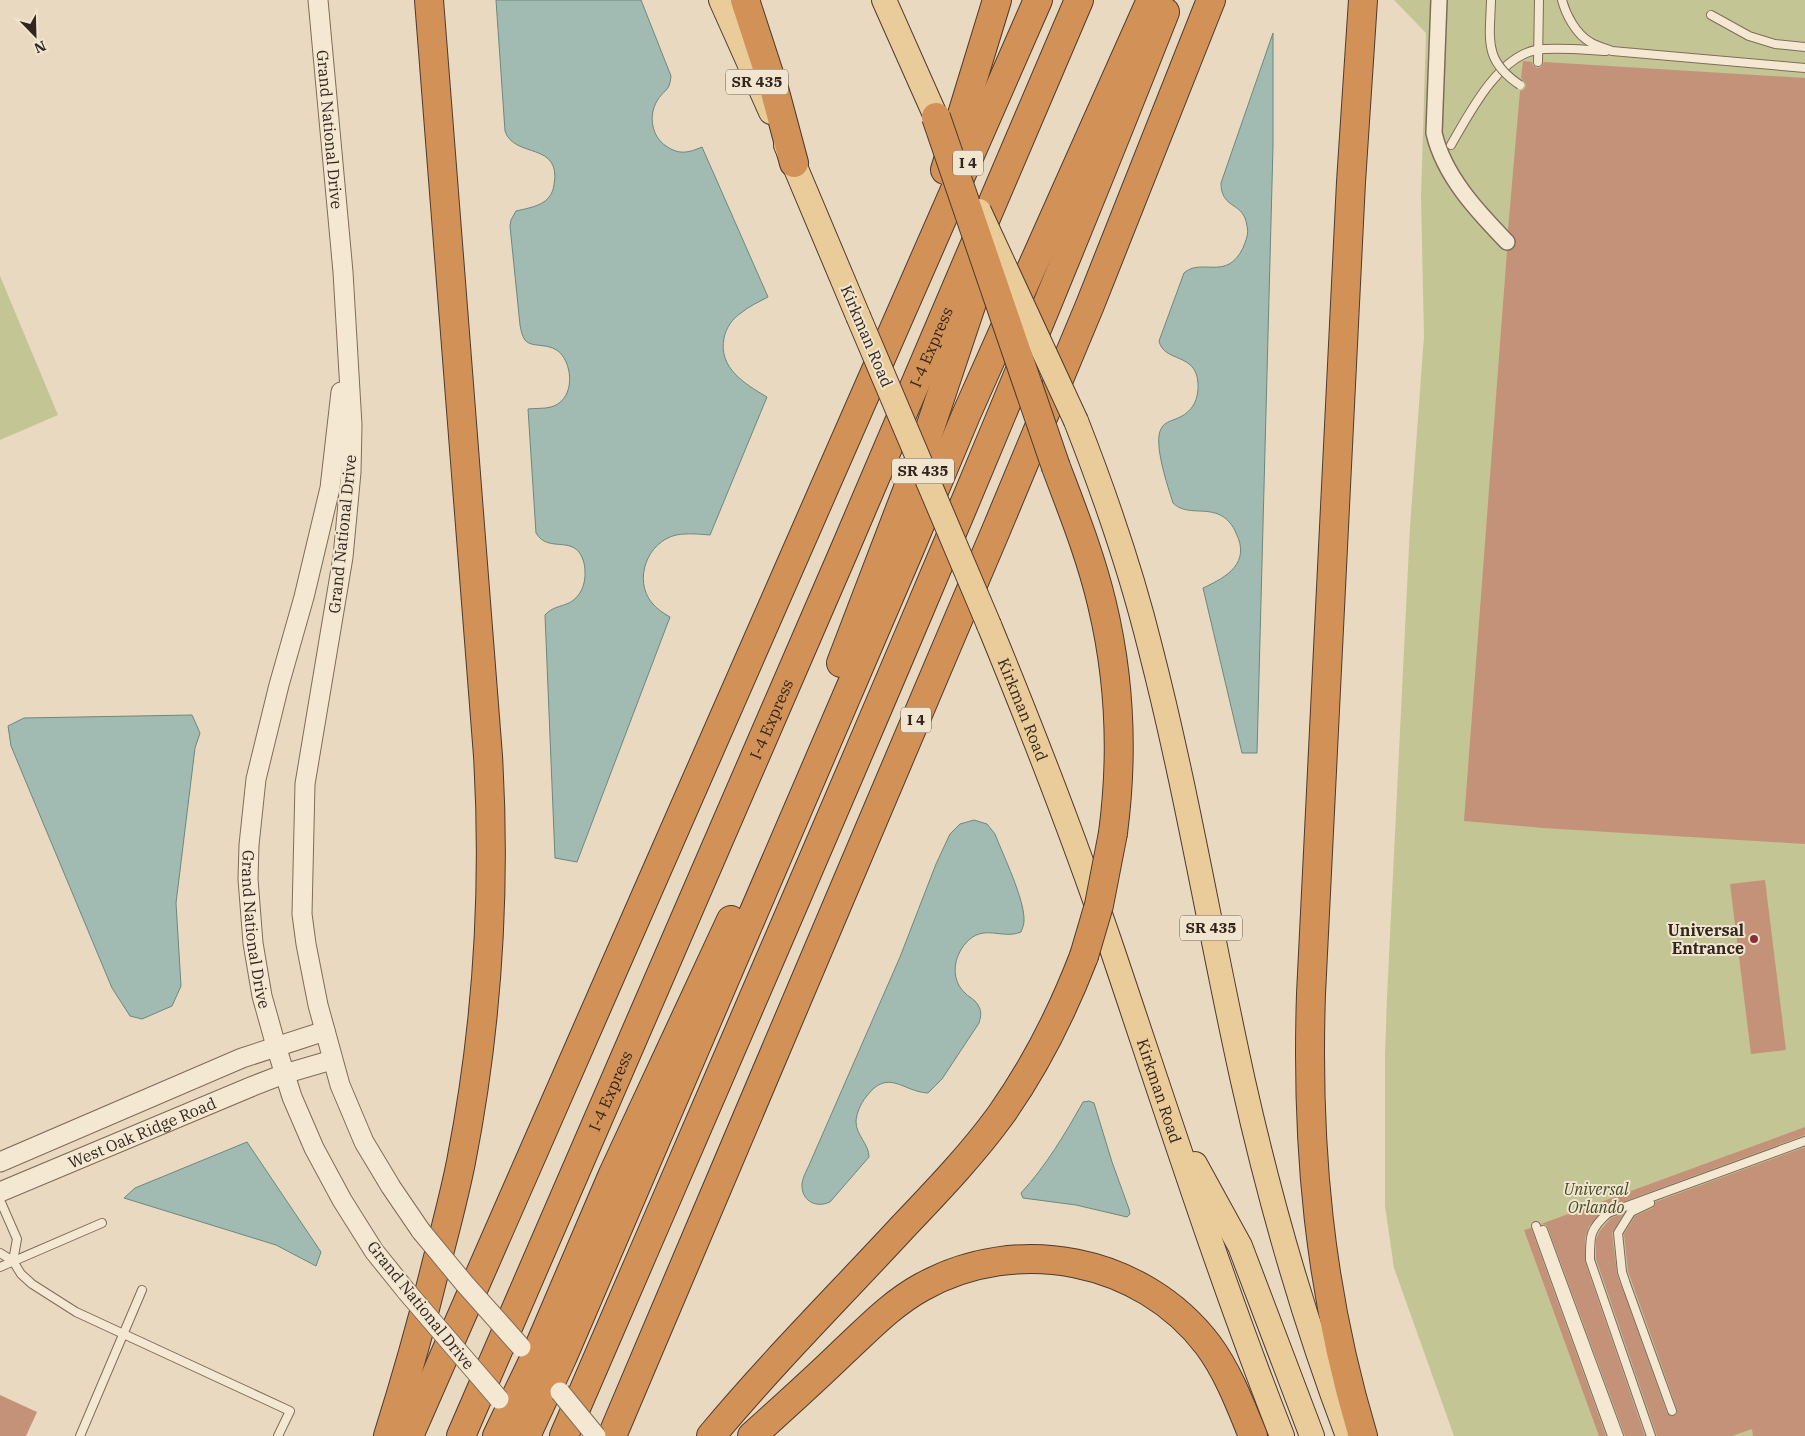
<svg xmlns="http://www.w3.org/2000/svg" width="1805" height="1436" viewBox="0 0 1805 1436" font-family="'IBM Plex Serif',serif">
  <rect width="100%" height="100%" fill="#e9d9c0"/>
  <g fill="#c3c595">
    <polygon points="1394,0 1805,0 1805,1436 1454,1436 1394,1268 1385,1206 1385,1055 1387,997 1410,527 1424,336 1421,197 1426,33"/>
    <polygon points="0,276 58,415 0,440"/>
  </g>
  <g fill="#a2bbb2" stroke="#6b887e">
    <path d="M496,0H641L671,76C670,92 663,90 657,101C648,116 652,137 666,146C679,155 688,153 702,147L768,297C759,302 749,306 741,313C732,319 726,328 724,338C718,368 745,384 767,397L710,535C699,534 687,533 676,535C647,542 633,580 652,603C657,609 663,613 670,617L577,862L555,858L545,615C552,607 560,607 569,603C584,595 587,578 584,563C576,532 549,555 536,533L528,409C535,408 544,409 551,407C573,401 574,371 562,355C551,341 532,349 525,340C522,336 521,330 520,325L510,226L511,220L516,211C533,207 551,205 554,185C562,141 514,159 505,131Z"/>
    <path d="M1273,33V146L1257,753H1242L1203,588C1227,577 1251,563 1236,533C1233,525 1226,517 1218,514C1203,508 1185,515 1173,503C1168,487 1153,443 1161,429C1163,424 1168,422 1173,420C1191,414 1199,402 1198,383C1196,352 1164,363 1159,341L1184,273C1202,257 1226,282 1243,248C1246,240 1249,234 1247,226C1244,201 1221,210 1221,183Z"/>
    <polygon points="192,715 200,733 195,748 176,903 181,986 172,1006 142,1019 130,1016 112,988 11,746 8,726 24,718"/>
    <path d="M974,820L987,824L995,834C1003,855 1025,900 1024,921C1024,925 1022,929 1021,932C1002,940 983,923 966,943C954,956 950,978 964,992C968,997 975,999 978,1005C982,1011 981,1016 979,1023L942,1079L928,1093C903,1092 888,1067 866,1097C861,1103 856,1114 856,1122C856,1135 869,1144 869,1157L830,1202C817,1208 803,1202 802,1187C801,1180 807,1170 810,1163L900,957L936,864L950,834L960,824Z"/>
    <path d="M1089,1101L1094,1103L1112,1162L1129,1209L1130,1214L1127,1217L1076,1205L1023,1198L1021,1193C1046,1166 1065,1134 1083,1102Z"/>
    <polygon points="247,1142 321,1252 316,1266 276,1245 124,1198 135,1188"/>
  </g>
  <g fill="#c49279">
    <polygon points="1523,61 1532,62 1533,65 1537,68 1541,67 1544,62 1805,78 1805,844 1543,828 1464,821 1507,251 1513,249 1516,244 1516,239 1508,230 1520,91 1524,89 1526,85 1521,78"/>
    <polygon points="1765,880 1786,1050 1751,1054 1730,884"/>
    <polygon points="1805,1127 1805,1135 1606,1208 1589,1226 1585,1238 1585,1262 1645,1436 1625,1436 1548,1228 1546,1225 1541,1224"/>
    <polygon points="1805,1147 1805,1436 1753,1436 1752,1429 1732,1436 1657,1436 1596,1259 1596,1240 1599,1232 1611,1218 1624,1213 1612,1233 1617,1274 1667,1413 1671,1416 1674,1416 1677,1412 1677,1409 1628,1271 1624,1234 1635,1216 1653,1208 1655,1202"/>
    <polygon points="1531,1228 1606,1436 1599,1436 1524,1230"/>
    <polygon points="0,1395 37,1412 26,1436 0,1436"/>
  </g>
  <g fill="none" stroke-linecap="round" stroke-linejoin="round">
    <defs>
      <g id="service">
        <path d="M1562,0C1566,15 1576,34 1590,42C1596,46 1605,48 1612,51L1805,68"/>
        <polyline points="1711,15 1749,36 1775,44 1805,47"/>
        <polyline points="1538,62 1539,0"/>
        <path d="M1451,145C1469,114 1498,57 1536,50C1555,47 1586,50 1606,51"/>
        <polyline points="0,1200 17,1239 13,1261"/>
        <polyline points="1650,1203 1631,1212 1618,1233 1622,1272 1626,1284 1672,1411"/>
        <polyline points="1536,1226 1612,1436"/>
        <polyline points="1543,1230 1619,1436"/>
        <polyline points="0,1253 13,1261 21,1274 32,1284 76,1312 290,1411 278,1436"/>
        <polyline points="0,1267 102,1223"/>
        <polyline points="80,1436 142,1290"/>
        <path d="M1651,1436L1590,1260C1590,1236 1589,1230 1608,1213L1805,1141"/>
      </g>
      <path id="minor" d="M1439,0L1434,133C1444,176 1477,211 1507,242"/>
      <g id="tertiary">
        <path id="s1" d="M318,0L343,272L352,425L351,472L343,557L305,784L302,914L306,944L318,1005L340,1085L364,1142L391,1187L421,1231"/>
        <path id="s2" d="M341,392L330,488L304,597L279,685L256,779L249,845L248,879L253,943L262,996L276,1046L292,1097L314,1148L342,1200L374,1251L407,1292"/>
        <polyline points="0,1162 242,1058 325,1031"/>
        <path id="s3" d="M0,1192L253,1086L284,1074L332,1060"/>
      </g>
      <g id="primary">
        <polyline points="721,0 771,112"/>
        <polyline points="884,0 936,117"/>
        <polyline points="786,145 858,316"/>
        <path d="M1076,421C1105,495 1131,570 1150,647C1187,790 1211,937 1243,1081C1270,1201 1304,1321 1348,1436"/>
        <path id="s4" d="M989,625C1033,732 1075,840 1112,949C1167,1112 1219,1276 1282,1436"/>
        <polyline points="1195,1164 1240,1246 1312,1436"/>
      </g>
      <g id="motorway">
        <polyline points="745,0 775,92 794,163"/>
        <path d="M1363,0L1351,182L1311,994C1306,1146 1319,1290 1363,1436"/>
        <polyline points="945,170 997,0"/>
        <path d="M1056,467C1073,512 1091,557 1102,604C1120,679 1123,757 1113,833"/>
        <polyline points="841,663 923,449 990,249"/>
        <path d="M388,1436C406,1379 422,1323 436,1265C445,1231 454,1197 461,1162C487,1029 496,892 488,756L429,0"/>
        <path d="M409,1436C621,958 832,480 1038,0"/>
        <path id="s5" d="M461,1436L844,551L1079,0"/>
        <polyline points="497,1436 533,1361 613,1174 731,920"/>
        <polyline points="526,1436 563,1356 909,551 966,415 1151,0"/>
        <path d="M564,1436C768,963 976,491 1165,12"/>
        <polyline points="612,1436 997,528 1090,305 1211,0"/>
        <path d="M711,1436C771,1364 837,1298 900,1230C935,1193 970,1157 1000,1116C1035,1067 1062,1013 1084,956"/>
        <path d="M752,1436C782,1409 812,1382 841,1354C867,1330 891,1304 922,1287C1017,1234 1142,1258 1208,1345C1228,1372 1240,1404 1253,1436"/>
      </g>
    </defs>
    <use href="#service" stroke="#806b5a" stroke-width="10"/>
    <use href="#minor" stroke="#806b5a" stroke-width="18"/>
    <use href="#tertiary" stroke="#806b5a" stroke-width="21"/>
    <use href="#primary" stroke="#4e3a2e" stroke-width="26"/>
    <use href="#motorway" stroke="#4e3a2e" stroke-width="30"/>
    <use href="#service" stroke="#f5e8d2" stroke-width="8"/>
    <use href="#minor" stroke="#f5e8d2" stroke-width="15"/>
    <use href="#tertiary" stroke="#f5e8d2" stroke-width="19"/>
    <use href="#primary" stroke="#eacb9a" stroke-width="24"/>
    <use href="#motorway" stroke="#d29257" stroke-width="28"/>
    <defs>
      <path id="service-bridge" d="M1491,0C1490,40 1483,60 1520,85"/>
      <g id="tertiary-bridge">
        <polyline points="421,1231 464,1283 521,1347"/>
        <polyline points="407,1292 499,1399"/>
        <polyline points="560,1392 596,1436"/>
      </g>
      <g id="primary-bridge">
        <polyline points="979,211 1076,421"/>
        <polyline points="858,316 989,625"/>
      </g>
      <g id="motorway-bridge">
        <polyline points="936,117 1056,467"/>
        <polyline points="1084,956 1099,905 1113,833"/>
      </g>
    </defs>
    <use href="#service-bridge" stroke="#806b5a" stroke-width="10" stroke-linecap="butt"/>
    <use href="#tertiary-bridge" stroke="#806b5a" stroke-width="21" stroke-linecap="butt"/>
    <use href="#primary-bridge" stroke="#4e3a2e" stroke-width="26" stroke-linecap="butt"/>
    <use href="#motorway-bridge" stroke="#4e3a2e" stroke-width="30" stroke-linecap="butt"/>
    <use href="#service-bridge" stroke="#f5e8d2" stroke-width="8"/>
    <use href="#tertiary-bridge" stroke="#f5e8d2" stroke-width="19"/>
    <use href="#primary-bridge" stroke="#eacb9a" stroke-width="24"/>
    <use href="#motorway-bridge" stroke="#d29257" stroke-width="28"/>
  </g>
  <circle fill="#893037" stroke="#f1e5cf" stroke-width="2" cx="1754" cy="939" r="5"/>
  <g text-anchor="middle" stroke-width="4" stroke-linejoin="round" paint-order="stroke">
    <g fill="#f1e5cf" stroke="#6b5f52" stroke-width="1">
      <rect x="726" y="69.5" width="62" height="25" rx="4"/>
      <rect x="953" y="150.5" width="30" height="25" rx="4"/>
      <rect x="892" y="458.5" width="62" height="25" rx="4"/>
      <rect x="901" y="707.5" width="30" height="25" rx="4"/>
      <rect x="1180" y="915.5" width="62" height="25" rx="4"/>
    </g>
    <g font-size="15" font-weight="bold" fill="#31251d">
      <text x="757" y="87">SR 435</text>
      <text x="968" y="168">I 4</text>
      <text x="923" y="476">SR 435</text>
      <text x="916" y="725">I 4</text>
      <text x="1211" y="933">SR 435</text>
    </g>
    <g font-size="16" fill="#31251d" stroke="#f1e5cf">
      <text dy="6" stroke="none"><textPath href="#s1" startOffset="130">Grand National Drive</textPath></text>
      <text transform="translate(867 336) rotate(67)" y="6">Kirkman Road</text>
      <text dy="6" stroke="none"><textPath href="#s5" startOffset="1186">I-4 Express</textPath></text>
      <text transform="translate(342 534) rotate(-84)" y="6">Grand National Drive</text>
      <text dy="6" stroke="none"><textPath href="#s4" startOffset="91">Kirkman Road</textPath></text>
      <text dy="6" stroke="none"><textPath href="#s5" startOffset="781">I-4 Express</textPath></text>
      <text dy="6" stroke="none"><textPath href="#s2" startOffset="548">Grand National Drive</textPath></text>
      <text dy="6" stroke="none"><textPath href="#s5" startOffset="376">I-4 Express</textPath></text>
      <text dy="6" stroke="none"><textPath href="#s4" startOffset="496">Kirkman Road</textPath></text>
      <text dy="6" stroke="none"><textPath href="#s3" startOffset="154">West Oak Ridge Road</textPath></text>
      <text transform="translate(421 1305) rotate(51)" y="6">Grand National Drive</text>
    </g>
    <g font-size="16" font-weight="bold" fill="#31251d" stroke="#f1e5cf" text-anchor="end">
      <text x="1744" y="936">Universal<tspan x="1744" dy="18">Entrance</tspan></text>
    </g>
    <g font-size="16" font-style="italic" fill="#454c25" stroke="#f1e5cf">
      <text x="1596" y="1195">Universal<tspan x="1596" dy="18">Orlando</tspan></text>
    </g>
  </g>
  <g transform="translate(35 35) rotate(157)" stroke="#f1e5cf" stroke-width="4" paint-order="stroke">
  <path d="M0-4L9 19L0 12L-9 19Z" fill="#31251d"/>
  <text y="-8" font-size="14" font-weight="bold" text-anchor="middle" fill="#31251d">N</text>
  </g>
</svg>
